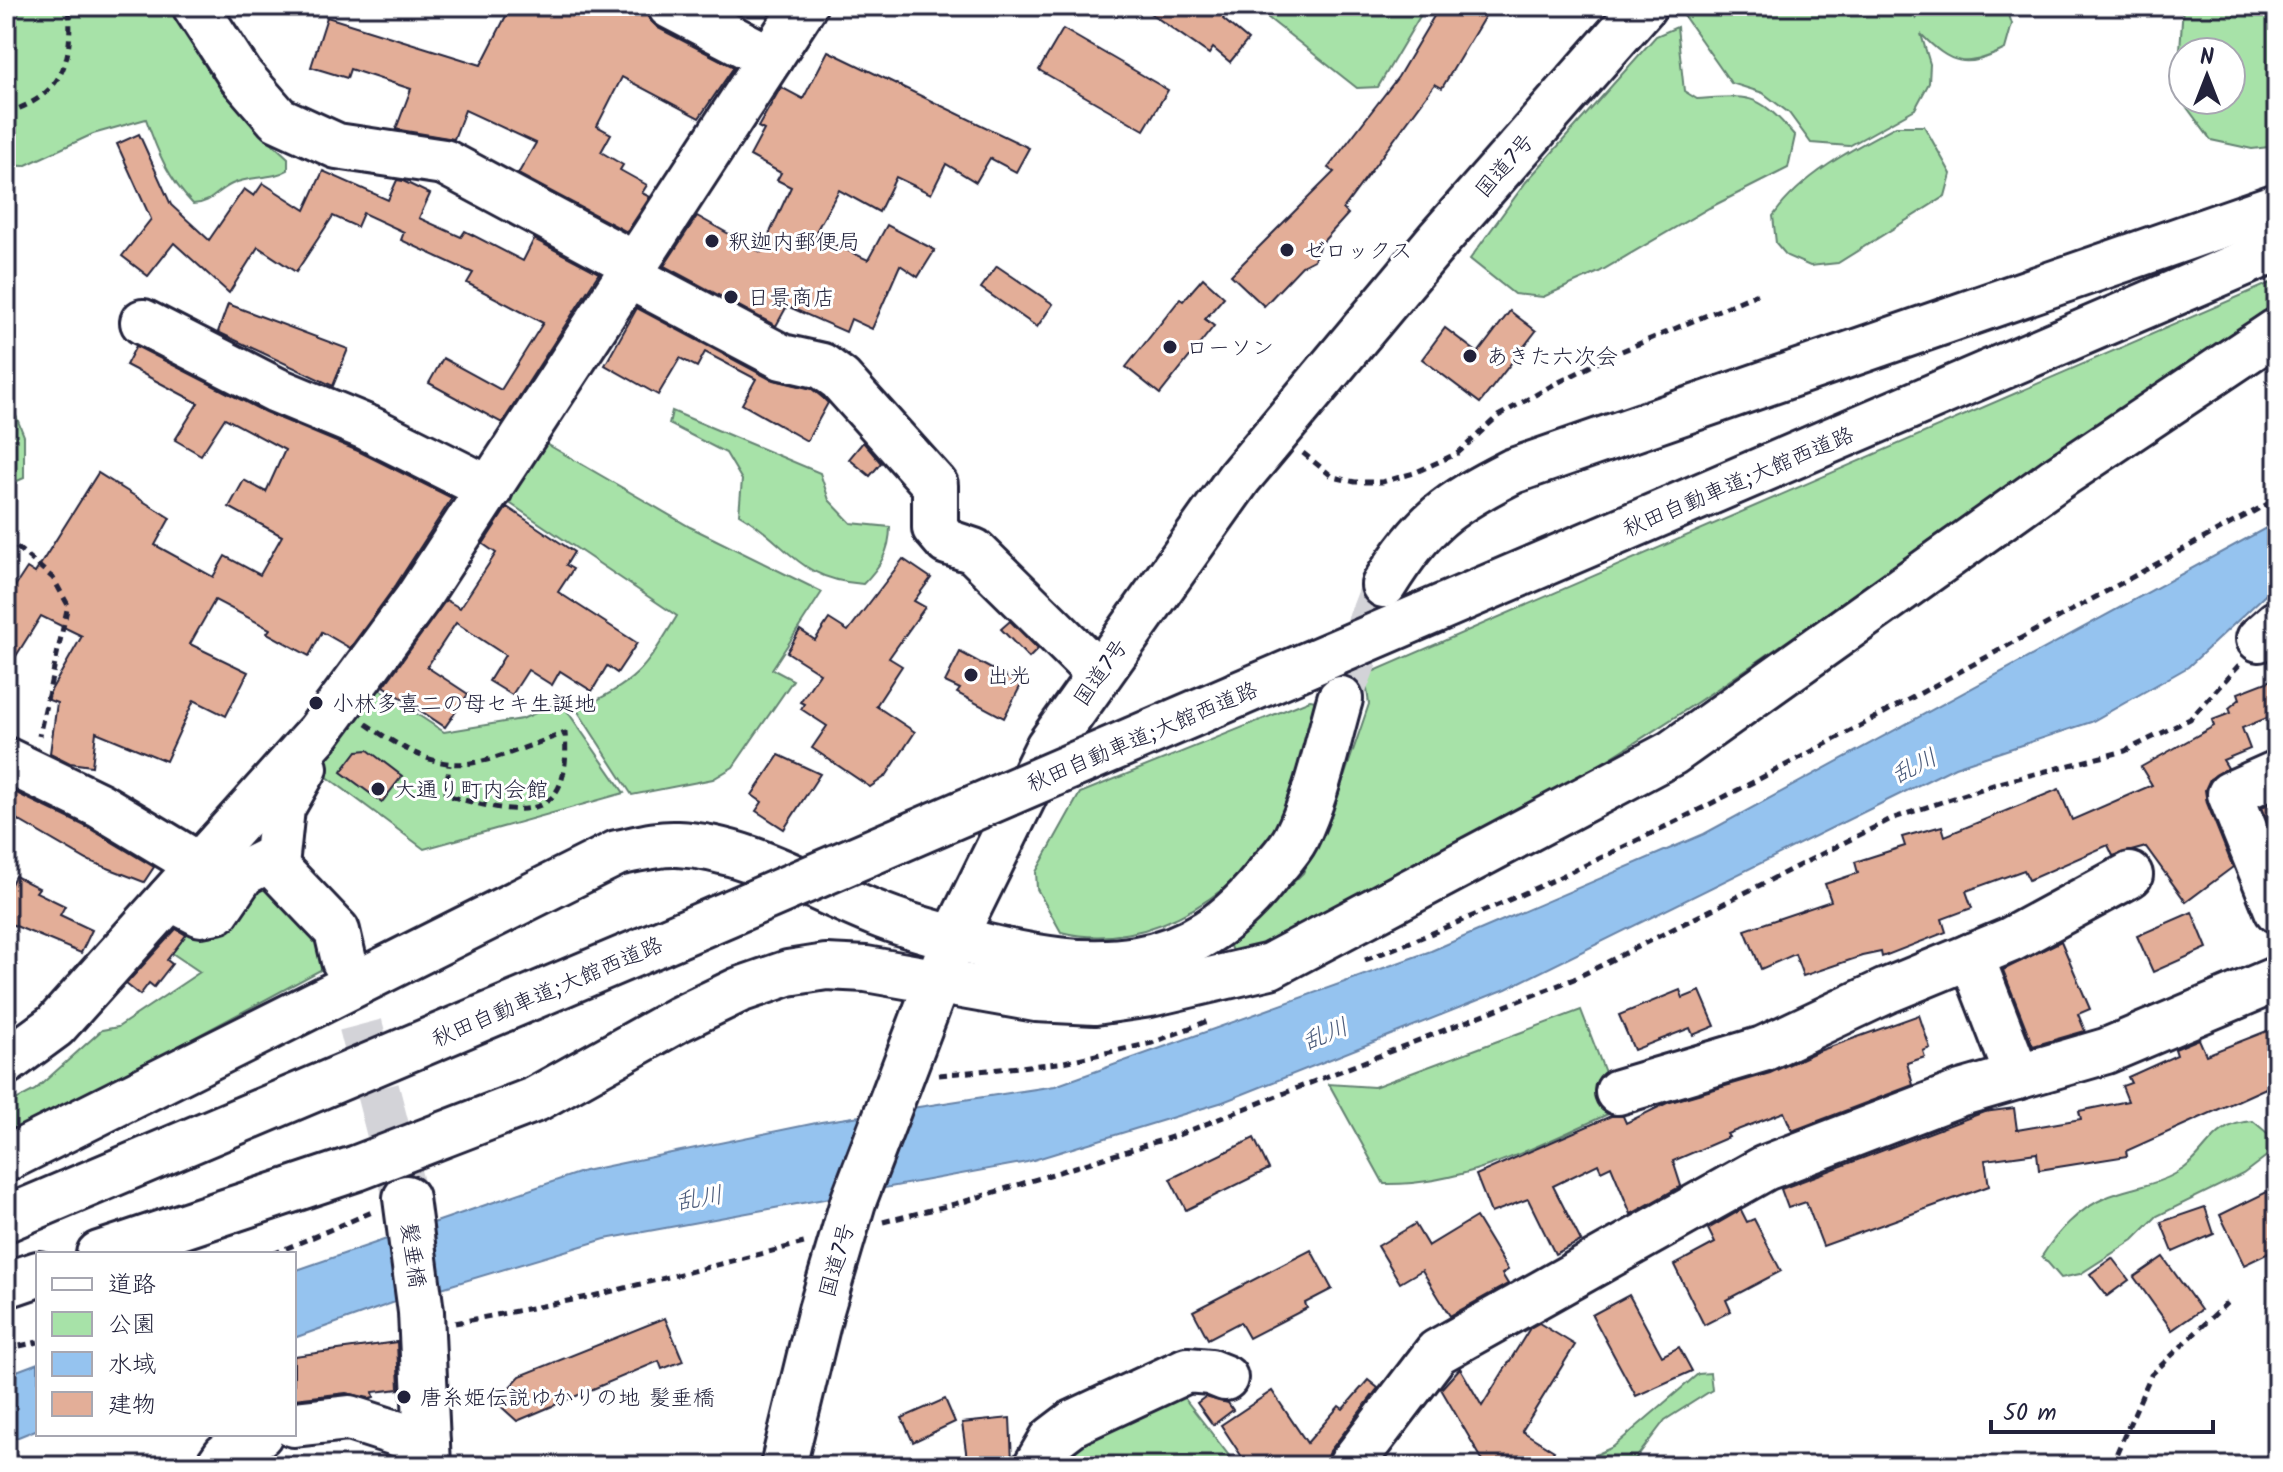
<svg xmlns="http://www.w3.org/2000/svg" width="2283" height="1472" viewBox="0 0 2283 1472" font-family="Kalam,'Klee One',sans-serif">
  <rect width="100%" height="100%" fill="#fff"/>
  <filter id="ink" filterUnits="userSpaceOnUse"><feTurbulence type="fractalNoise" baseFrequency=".0125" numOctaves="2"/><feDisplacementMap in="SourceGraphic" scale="16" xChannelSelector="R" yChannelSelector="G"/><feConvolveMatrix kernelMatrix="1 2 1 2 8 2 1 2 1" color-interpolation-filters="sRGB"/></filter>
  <g filter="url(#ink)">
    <g fill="#a7e2a8" stroke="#648272" stroke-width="2" fill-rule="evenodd">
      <path d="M6,6H180L252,125L288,158V170C271,180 251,175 232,184C215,192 212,203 193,204C168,178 158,153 146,119L93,134L24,166L6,165Z"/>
      <polygon points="1253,6 1426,6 1378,87 1357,88"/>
      <path d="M1677,6H1911L1916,20L1914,6H2006L2012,24L2005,49C1966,69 1951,65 1921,34L1930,64L1929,83L1915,109L1849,146L1811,143L1789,113L1763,93L1731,83Z"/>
      <path d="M2183,6H2277V146L2252,149L2211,140L2177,94ZM2183,52H2231V100H2183Z"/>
      <path d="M1677,27L1684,91L1697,99C1751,96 1757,92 1795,136L1788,168L1709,208L1599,272L1543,297L1514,294L1470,259L1526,182L1656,36Z"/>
      <path d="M1896,126H1924L1951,174L1945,196L1838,263L1810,266L1787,256L1776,243L1773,216C1802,175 1852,149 1896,126Z"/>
      <path d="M2277,280V308C2180,371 2082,432 1988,499C1811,625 1638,752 1445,853C1376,889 1308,934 1233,954L1228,941L1260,915L1303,873L1331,815L1369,704L1365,675Z"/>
      <polygon points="6,391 24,436 24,478 6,486"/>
      <path d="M672,411L820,473L829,500L851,523L890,527C890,551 880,567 863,584C795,579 789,543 739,514L742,480L726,453L669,424Z"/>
      <path d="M545,443L690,527L822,592L772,669L793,680L733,767L713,779L632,795L577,710C638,680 642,674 677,616L508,502Z"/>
      <polygon points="379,689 444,732 522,719 561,702 624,793 424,849 318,770"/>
      <path d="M1310,700L1316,701C1307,736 1302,776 1287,808C1252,888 1149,955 1061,932L1037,889L1036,872L1080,793Z"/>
      <polygon points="263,882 319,938 328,966 138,1068 6,1134 6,1105 35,1090 102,1030 118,1027 200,972 172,953 181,942 176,939 184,929 196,935 209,935"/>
      <path d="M1581,1010L1619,1109C1545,1142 1468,1186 1384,1184L1329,1084L1374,1087Z"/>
      <path d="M2253,1121L2272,1137L2268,1155L2243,1174L2157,1216L2133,1240L2080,1274L2061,1278L2042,1256C2057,1232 2079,1209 2105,1198C2127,1188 2154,1186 2175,1174C2210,1155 2208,1124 2253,1121Z"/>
      <polygon points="1710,1373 1712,1390 1665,1420 1630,1466 1571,1466 1613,1447 1698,1374"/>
      <polygon points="1175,1386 1237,1466 1045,1466"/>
    </g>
    <g fill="#95c3ef" stroke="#6783a7" stroke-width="2">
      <polygon points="2277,522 2277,584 2188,667 2091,722 1955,767 1506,989 1223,1102 1027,1162 605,1239 398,1301 294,1338 294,1271 584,1171 821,1122 1055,1086 1431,951 1704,834"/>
      <polygon points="38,1363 38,1429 6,1442 6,1375"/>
    </g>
    <g fill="#e3ae98" stroke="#22223b" stroke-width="2">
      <polygon points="511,6 645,6 649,19 658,28 734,67 699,118 622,77 597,126 611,134 601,152 623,165 620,170 647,185 642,193 650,197 627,232 518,174 536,143 465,110 454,139 400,130 396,129 411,89 350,69 347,78 311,67 327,17 481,65"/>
      <polygon points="1140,6 1231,6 1223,19 1248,40 1230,62 1213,48 1209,54"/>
      <polygon points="1440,6 1491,6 1442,88 1435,84 1343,209 1348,214 1319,246 1314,260 1302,266 1264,306 1231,275 1334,172 1328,168 1398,77"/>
      <polygon points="1063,29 1168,90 1144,130 1039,70"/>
      <polygon points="828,51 1029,148 1016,172 990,158 976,182 946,164 931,194 896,177 879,212 839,190 814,235 868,260 887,225 935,250 918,277 900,265 872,329 851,319 846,332 787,306 776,326 664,266 697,216 761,252 791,187 777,180 781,173 750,156 764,130 758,127 781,87 803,99"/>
      <polygon points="139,134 171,205 209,240 244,189 254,196 263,183 305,210 323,171 388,200 397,180 403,181 430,194 419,218 461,237 465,231 523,261 534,239 599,273 502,423 429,383 443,358 501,390 543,323 467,283 473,273 401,240 404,232 363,213 357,227 333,216 296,272 258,247 229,293 174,243 148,276 122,256 151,219 117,144"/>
      <polygon points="997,266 1053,304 1037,327 981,288"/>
      <polygon points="1203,278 1224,297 1205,319 1214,326 1160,394 1126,367 1180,299 1183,301"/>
      <polygon points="228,304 348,349 333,386 218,332"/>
      <polygon points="637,308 770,379 812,389 823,398 828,403 807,441 742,404 756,379 705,352 697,367 680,358 658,395 605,365"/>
      <polygon points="1510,311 1536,331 1480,403 1422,359 1445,328 1478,353"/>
      <polygon points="136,346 265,412 358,451 452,498 396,585 350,648 322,632 309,656 267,633 270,629 215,600 190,644 248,672 226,716 194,700 166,761 96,732 92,766 70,763 50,753 57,703 46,699 82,636 41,616 6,672 6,600 27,568 35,573 98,473 170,518 155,545 213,577 225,556 260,575 282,536 229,507 244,480 266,492 285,450 225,418 201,455 175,440 198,403 126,365"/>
      <polygon points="863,442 881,463 870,476 849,459"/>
      <polygon points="507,507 574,552 566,565 573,569 558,592 637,643 617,673 607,666 592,691 560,671 552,685 528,670 512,695 489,681 505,655 456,623 427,667 468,694 445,727 384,686 446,600 460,608 496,553 483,544"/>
      <polygon points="903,559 931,578 914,601 925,607 889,658 902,666 876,706 915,732 886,776 870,787 812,748 827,726 801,709 804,704 800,702 820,673 787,652 800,630 815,640 829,619 848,631"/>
      <polygon points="1010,621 1038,649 1029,658 1001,629"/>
      <polygon points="960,652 1021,685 1004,718 957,693 960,689 945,682"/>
      <polygon points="2277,678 2277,714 2242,728 2250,749 2223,760 2228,768 2210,779 2205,790 2207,803 2233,867 2186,902 2146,847 2113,856 2108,845 2029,880 2024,870 1966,891 1972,908 1942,919 1946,932 1882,957 1881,952 1862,956 1803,976 1795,954 1761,969 1745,930 1831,901 1825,884 1858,873 1855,862 1905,846 1902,837 1942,826 1945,836 2059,789 2072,820 2152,785 2141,767 2214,726 2212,720 2231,713 2229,708 2240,699 2238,693"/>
      <polygon points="368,750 402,776 382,802 341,772 357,751"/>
      <polygon points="779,755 820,774 784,829 756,811 762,802 752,795"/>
      <polygon points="6,788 87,827 154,867 144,882 87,860 6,813"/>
      <polygon points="2277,800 2277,841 2276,842 2262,807"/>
      <polygon points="15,876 39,888 36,892 65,906 60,915 92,930 81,953 6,922 6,894"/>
      <polygon points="2192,912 2207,948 2153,972 2137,936"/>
      <polygon points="176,929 186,935 167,960 172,964 154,987 149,983 140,995 126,984"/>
      <polygon points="2061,941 2090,1009 2078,1014 2085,1031 2033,1046 2003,970"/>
      <polygon points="1680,990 1683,998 1700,991 1715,1026 1693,1035 1690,1028 1634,1050 1619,1015"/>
      <polygon points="1919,1015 1930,1048 1923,1051 1925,1057 1907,1063 1913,1085 1792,1131 1784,1112 1727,1134 1729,1137 1673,1161 1681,1186 1631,1214 1611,1166 1601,1171 1598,1164 1553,1186 1581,1241 1555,1254 1528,1199 1491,1213 1476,1175 1611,1116 1623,1116 1626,1123 1667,1103 1770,1073 1816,1052"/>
      <polygon points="2277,1027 2277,1083 2126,1151 2127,1156 2039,1170 2037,1153 1985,1160 1989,1186 1823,1246 1806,1202 1788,1208 1781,1189 1984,1112 2014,1108 2017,1130 2081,1119 2079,1111 2128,1101 2122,1086 2131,1083 2128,1077 2177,1055 2175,1049 2199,1039 2206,1055"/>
      <polygon points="1254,1138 1269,1169 1186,1210 1170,1179"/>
      <polygon points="2277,1187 2277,1249 2244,1265 2220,1215"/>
      <polygon points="2205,1207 2214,1234 2173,1252 2161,1222"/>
      <polygon points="1741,1210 1747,1222 1754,1219 1781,1271 1726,1300 1731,1311 1704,1325 1674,1265 1715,1243 1708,1229"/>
      <polygon points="1476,1217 1508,1270 1502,1274 1508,1284 1450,1316 1422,1270 1400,1283 1378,1246 1415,1224 1428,1246"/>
      <polygon points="1311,1250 1332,1289 1305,1303 1307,1308 1249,1338 1240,1322 1208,1339 1193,1311"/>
      <polygon points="2163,1257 2201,1310 2172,1330 2134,1277"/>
      <polygon points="2112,1258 2129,1280 2107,1296 2090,1274"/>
      <polygon points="1629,1295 1662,1356 1679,1347 1692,1371 1636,1396 1592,1315"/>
      <polygon points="665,1318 683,1361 662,1369 659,1361 517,1421 496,1402 520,1376"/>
      <polygon points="1539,1323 1575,1345 1522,1431 1554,1451 1544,1466 1486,1466 1441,1389 1460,1368 1482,1406 1530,1328"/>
      <polygon points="397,1342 399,1389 373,1392 374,1397 369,1398 346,1393 294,1399 294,1356"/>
      <polygon points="1368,1380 1378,1388 1330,1451 1326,1466 1248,1466 1221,1425 1272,1391 1307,1443 1339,1406 1343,1409"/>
      <polygon points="1205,1397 1228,1403 1233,1410 1213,1425 1197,1403"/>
      <polygon points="945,1399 955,1422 913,1442 902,1418"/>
      <polygon points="1010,1418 1012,1461 968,1466 962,1423"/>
    </g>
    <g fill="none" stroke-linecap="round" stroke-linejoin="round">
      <polyline stroke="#d3d3d8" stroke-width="44" stroke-dasharray="44 22" stroke-linecap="butt" points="344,961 404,1192"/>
      <polyline stroke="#d3d3d8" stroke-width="44" stroke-dasharray="44 22" stroke-linecap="butt" points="1340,699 1384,585"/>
      <defs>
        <g id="minor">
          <polyline points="195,6 240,75 278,119 337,146 444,162 636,265"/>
          <polyline points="670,6 770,58"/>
          <polyline points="629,276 782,357 822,366 840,379 935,485 935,528 947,542 974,551 1099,674"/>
          <polyline points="143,322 276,390 368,428 490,489"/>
          <polyline points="2259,639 2277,623"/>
          <polyline points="6,760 99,805 199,865"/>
          <polyline points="2277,773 2230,794 2277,910"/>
          <polyline points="270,861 337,931 344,961"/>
          <polyline points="170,898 201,914 217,911 243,873 277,856 282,808 305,768"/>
          <polyline points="1971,956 2018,1077"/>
          <polyline points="6,1062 55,1026 318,733 417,599 804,6"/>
          <polyline points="1618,1092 1763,1049 1886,991 2010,940 2130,875"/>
          <polyline points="406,1198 421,1312 428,1466"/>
          <polyline points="294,1424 349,1418 427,1443"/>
          <polyline points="218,1466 225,1456 260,1434"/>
          <polyline points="1036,1466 1052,1439 1073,1423 1187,1370 1210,1372 1225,1378"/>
          <polyline points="1350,1466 1437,1352 1765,1168 1961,1093 2106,1051 2277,979"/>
        </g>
        <g id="highway">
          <path d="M1384,585C1423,522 1448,504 1513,471L2277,206"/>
          <polyline points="1237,695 2277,249"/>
          <path d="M6,1159L617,853C637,849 657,843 677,844C748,847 813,889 877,914C908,927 943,935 976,944C1093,974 1191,978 1270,872C1279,861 1290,850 1296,838C1317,796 1327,744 1340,699"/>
          <polyline points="6,1219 660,943"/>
          <polyline points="99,1254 357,1168 536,1099 679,1019 739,990 788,973 826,967 866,969 1036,999 1095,1002 1150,994 1270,966 1672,753 2056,479 2277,331"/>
          <polyline points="6,1285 38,1274"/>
          <polyline points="783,1466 821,1310 853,1202 954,938 1048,747 1239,478 1438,240 1644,6"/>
        </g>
      </defs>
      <use href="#minor" stroke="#22223b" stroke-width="50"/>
      <use href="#highway" stroke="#22223b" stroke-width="50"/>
      <g stroke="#22223b" stroke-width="5" stroke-dasharray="8 6" stroke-linecap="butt">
        <path d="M6,113C64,95 73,61 69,6"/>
        <polyline points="1303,453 1333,477 1355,482 1382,482 1414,473 1458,453 1498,416 1551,386 1617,353 1757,294"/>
        <polyline points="6,538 53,578 68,605 39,736"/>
        <path d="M366,724C454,785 471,766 565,733C573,830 513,814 446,795L449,765"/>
        <path d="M1365,960C1685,836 1975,659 2277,499"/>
        <polyline points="939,1075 1059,1063 1152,1043 1210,1020"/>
        <polyline points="883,1222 966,1201 1178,1135 1574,979 1891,819 1999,783 2125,751 2190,719 2239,665"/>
        <polyline points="273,1254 372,1212"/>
        <polyline points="455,1323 593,1296 804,1243"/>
        <polyline points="6,1349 38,1342"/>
        <polyline points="2111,1466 2151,1375 2231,1299"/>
      </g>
      <use href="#minor" stroke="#fff" stroke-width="44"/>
      <use href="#highway" stroke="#fff" stroke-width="44"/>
      <defs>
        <polyline id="highway-bridge" points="660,943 1237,695"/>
      </defs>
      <use href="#highway-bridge" stroke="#22223b" stroke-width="50" stroke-linecap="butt"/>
      <use href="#highway-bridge" stroke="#fff" stroke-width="44"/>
    </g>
  </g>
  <g fill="#22223b" stroke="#fff" stroke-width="3">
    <circle cx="712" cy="241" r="8"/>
    <circle cx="1287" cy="250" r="8"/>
    <circle cx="731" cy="297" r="8"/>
    <circle cx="1170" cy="347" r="8"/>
    <circle cx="1470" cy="356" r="8"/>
    <circle cx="971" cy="675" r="8"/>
    <circle cx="316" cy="703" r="8"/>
    <circle cx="378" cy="789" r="8"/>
    <circle cx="404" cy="1397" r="8"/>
  </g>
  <g text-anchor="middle" stroke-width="6" stroke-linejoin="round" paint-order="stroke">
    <g font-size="22" fill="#22223b" stroke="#fff">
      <text transform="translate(1504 165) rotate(-49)" y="8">国道7号</text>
      <text transform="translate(1738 481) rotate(-23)" y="8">秋田自動車道;大館西道路</text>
      <text transform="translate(1100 672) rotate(-55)" y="8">国道7号</text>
      <text transform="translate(1142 736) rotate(-23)" y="8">秋田自動車道;大館西道路</text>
      <text transform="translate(547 991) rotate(-23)" y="8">秋田自動車道;大館西道路</text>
      <text transform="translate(414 1255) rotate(82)" y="8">髪垂橋</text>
      <text transform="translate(836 1260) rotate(-74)" y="8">国道7号</text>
    </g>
    <g font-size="22" fill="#22223b" stroke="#fff" text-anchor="start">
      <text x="728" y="249">釈迦内郵便局</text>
      <text x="1303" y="258">ゼロックス</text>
      <text x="747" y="305">日景商店</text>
      <text x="1186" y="355">ローソン</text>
      <text x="1486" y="364">あきた六次会</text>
      <text x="987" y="683">出光</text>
      <text x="332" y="711">小林多喜二の母セキ生誕地</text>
      <text x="394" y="797">大通り町内会館</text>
      <text x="420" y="1405">唐糸姫伝説ゆかりの地 髪垂橋</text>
    </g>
    <g font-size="24" font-style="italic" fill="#4a5a7a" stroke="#fff">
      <text transform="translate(1914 766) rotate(-27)" y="8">乱川</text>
      <text transform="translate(1325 1034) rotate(-22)" y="8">乱川</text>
      <text transform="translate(699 1198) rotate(-10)" y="8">乱川</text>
    </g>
  </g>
  <rect width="2283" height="1472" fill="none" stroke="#fff" stroke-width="32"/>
  <rect x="16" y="16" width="2251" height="1440" fill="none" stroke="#22223b" stroke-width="3" filter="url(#ink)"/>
  <rect x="36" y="1252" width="260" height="184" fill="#ffffff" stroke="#a7a7b1" stroke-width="2"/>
  <rect x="52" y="1278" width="40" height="12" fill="#ffffff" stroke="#a7a7b1" stroke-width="2"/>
  <text x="108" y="1292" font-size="24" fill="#22223b">道路</text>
  <rect x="52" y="1312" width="40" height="24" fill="#a7e2a8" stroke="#a7a7b1" stroke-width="2"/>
  <text x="108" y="1332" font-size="24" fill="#22223b">公園</text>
  <rect x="52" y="1352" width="40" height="24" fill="#95c3ef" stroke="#a7a7b1" stroke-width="2"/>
  <text x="108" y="1372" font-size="24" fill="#22223b">水域</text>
  <rect x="52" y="1392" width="40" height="24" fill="#e3ae98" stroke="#a7a7b1" stroke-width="2"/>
  <text x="108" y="1412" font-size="24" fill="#22223b">建物</text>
  <g transform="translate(2207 76)"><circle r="38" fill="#ffffff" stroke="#a7a7b1" stroke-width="2"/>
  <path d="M0-6L14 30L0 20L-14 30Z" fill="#22223b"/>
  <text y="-12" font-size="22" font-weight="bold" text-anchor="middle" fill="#22223b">N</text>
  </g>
  <path d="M1991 1420v12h222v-12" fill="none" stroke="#22223b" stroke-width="4"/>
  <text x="2003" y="1420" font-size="24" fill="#22223b" stroke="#ffffff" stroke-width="6" paint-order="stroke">50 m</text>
</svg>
